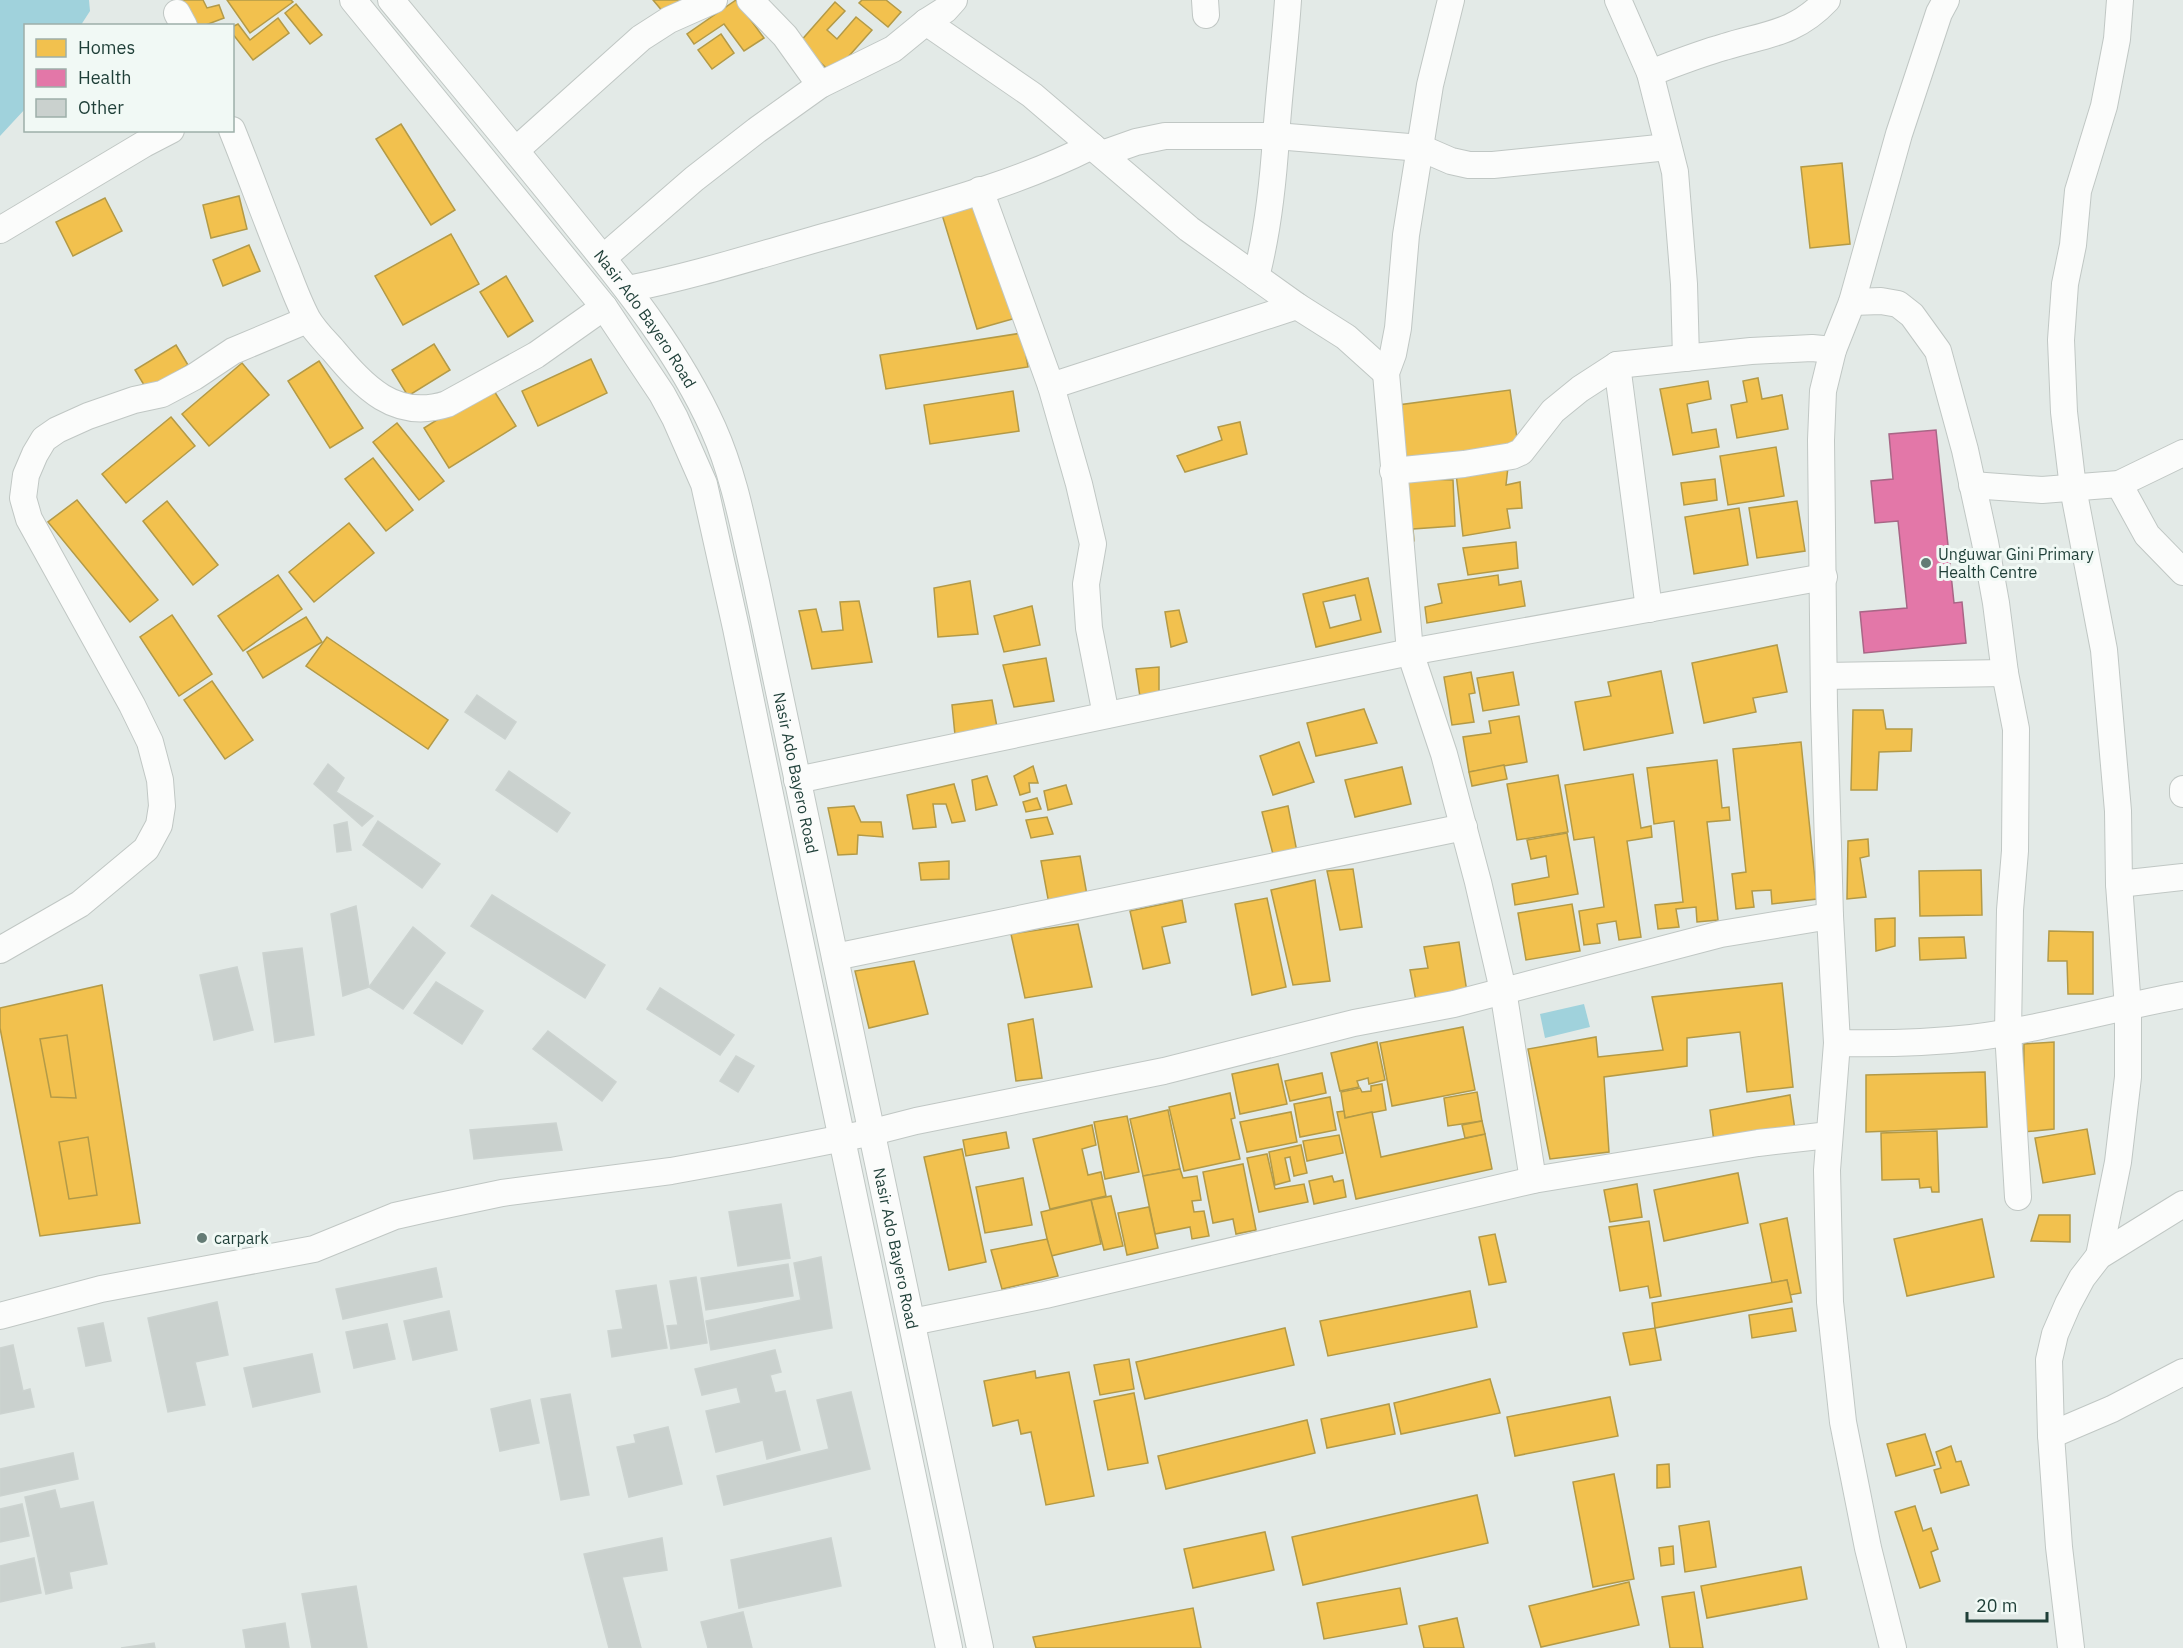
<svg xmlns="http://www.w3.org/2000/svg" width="2183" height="1648" viewBox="0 0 2183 1648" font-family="'IBM Plex Sans',sans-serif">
  <rect width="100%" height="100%" fill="#e3eae7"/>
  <g fill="#a0d2dc">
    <polygon points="0,0 89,0 90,11 81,25 26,26 25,109 0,136"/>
    <polygon points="1584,1004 1590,1027 1545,1038 1540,1014"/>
  </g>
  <g fill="#f2c14e" stroke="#b39a47" stroke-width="1.5" fill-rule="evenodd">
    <polygon points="180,0 203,0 207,8 219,5 224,18 203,26 192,26"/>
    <polygon points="227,0 291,0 293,2 250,33"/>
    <polygon points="653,0 689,0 664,13"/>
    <polygon points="736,0 764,38 744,51 724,24 694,44 687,34"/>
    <polygon points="862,0 886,0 901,12 888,27 859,3"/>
    <polygon points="835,2 845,11 827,30 837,39 856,17 872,30 833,74 799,43"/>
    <polygon points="296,4 322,35 310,44 285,13"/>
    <polygon points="278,18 289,33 253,60 232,33 232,27 238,24 250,40"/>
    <polygon points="721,34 734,53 712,69 698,50"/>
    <polygon points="401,124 455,210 431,225 376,139"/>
    <polygon points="1842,163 1850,244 1810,248 1801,167"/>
    <polygon points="239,196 247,229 211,238 203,205"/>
    <polygon points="979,196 1016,318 977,329 940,208"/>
    <polygon points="105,198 122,231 73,256 56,222"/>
    <polygon points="451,234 479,284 403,325 375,276"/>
    <polygon points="249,245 260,271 223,286 213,260"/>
    <polygon points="506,276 533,321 508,337 480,292"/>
    <polygon points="1022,333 1028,367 886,389 880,355"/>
    <polygon points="434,344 450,370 408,396 392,370"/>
    <polygon points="176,345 188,365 147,390 135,370"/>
    <polygon points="591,359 607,393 538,426 522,391"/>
    <polygon points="319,361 363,428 330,448 288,381"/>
    <polygon points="242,363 269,395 209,446 182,414"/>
    <polygon points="1758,378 1762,399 1782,395 1788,429 1737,438 1731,405 1747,402 1743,381"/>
    <polygon points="1708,381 1711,399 1687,404 1692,433 1716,429 1719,447 1673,455 1660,389"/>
    <polygon points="491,386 516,426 449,468 424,428"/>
    <polygon points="1510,390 1519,452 1406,467 1398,405"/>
    <polygon points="1013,391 1019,431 930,444 924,405"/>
    <polygon points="171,417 195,446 126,503 102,474"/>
    <polygon points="1240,422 1247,454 1185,472 1177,456 1222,440 1218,427"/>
    <polygon points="397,423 444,481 419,500 373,442"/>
    <polygon points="1776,447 1784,496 1728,505 1720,456"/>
    <polygon points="373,458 413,510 386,531 345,479"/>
    <polygon points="1508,467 1506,485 1520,482 1522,508 1507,509 1510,528 1463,536 1456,473"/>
    <polygon points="1396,478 1453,480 1455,526 1413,529 1414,541 1401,545"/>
    <polygon points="1715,479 1717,500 1684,505 1681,483"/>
    <polygon points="77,500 158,600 130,622 48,522"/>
    <polygon points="167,501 218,565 193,585 143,521"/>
    <polygon points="1797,501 1805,551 1757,558 1749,508"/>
    <polygon points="1739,508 1748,565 1694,574 1685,517"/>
    <polygon points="349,523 374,553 314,602 289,572"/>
    <polygon points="1516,542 1518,568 1468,575 1463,548"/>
    <polygon points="278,575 302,609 243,651 218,616"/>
    <polygon points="1498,575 1499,585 1521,581 1525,606 1427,623 1425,607 1442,603 1438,584"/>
    <path d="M1368,578L1381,632L1316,647L1303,594ZM1355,595L1361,620L1330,628L1323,602Z"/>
    <polygon points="970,581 978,634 938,637 934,588"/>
    <polygon points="859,601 872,662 812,669 799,611 816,609 822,632 843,630 840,602"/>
    <polygon points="1032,606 1040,645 1004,652 994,616"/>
    <polygon points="1179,610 1187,642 1171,647 1165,612"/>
    <polygon points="172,615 212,674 179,696 140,637"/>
    <polygon points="306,617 322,642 263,678 247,652"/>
    <polygon points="327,637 448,720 428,749 306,666"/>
    <polygon points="1777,645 1787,692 1753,698 1756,712 1704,723 1692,663"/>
    <polygon points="1046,658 1054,701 1014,707 1003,665"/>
    <polygon points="1159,667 1159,694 1140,697 1136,669"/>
    <polygon points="1661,671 1673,733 1584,750 1575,702 1611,696 1608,682"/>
    <polygon points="1471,672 1475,693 1469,694 1474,722 1452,725 1444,677"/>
    <polygon points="1513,672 1519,705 1483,711 1477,678"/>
    <polygon points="212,681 253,740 225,759 184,700"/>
    <polygon points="992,700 997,727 955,735 952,705"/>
    <polygon points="1364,709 1377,743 1316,756 1307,723"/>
    <polygon points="1853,710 1883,710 1886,729 1912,729 1911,751 1879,752 1877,790 1851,790"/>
    <polygon points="1519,716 1527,762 1469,772 1463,737 1491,733 1489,721"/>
    <polygon points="1299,742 1314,782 1273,795 1260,756"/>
    <polygon points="1801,742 1817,899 1772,904 1771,890 1752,891 1754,907 1736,909 1732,874 1746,872 1733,749"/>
    <polygon points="1717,760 1722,808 1729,807 1730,820 1707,822 1718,920 1697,922 1696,907 1676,909 1679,927 1658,929 1655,905 1683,902 1674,821 1654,824 1647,768"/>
    <polygon points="1504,765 1507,779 1472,786 1469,772"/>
    <polygon points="1033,766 1038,783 1029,783 1030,792 1020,795 1014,776"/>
    <polygon points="1402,767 1411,804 1355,817 1345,780"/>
    <polygon points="1633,774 1641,828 1651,826 1652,837 1627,841 1641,937 1619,940 1616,921 1597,924 1600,943 1584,945 1579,911 1604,907 1594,837 1574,840 1565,785"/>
    <polygon points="1558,775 1568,832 1517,840 1507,784"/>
    <polygon points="987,776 997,805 976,810 972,780"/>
    <polygon points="954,784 965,821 952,823 946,804 933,804 936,827 913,829 907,795"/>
    <polygon points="1066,785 1072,804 1048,810 1044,791"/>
    <polygon points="1037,798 1041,809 1026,812 1023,802"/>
    <polygon points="854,806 861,822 881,822 883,837 858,835 857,854 838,855 828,808"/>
    <polygon points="1288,806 1297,852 1274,858 1262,812"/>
    <polygon points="1047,817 1053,834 1031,838 1026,820"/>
    <polygon points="1567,833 1578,894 1515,905 1512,884 1549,877 1546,856 1531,859 1527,840"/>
    <polygon points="1868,839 1869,856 1860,858 1866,897 1847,899 1848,841"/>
    <polygon points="1080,856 1087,895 1049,904 1041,861"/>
    <polygon points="949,861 949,879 921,880 919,863"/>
    <polygon points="1353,869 1362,927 1340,930 1327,871"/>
    <polygon points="1981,870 1982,915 1920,916 1919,871"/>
    <polygon points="1315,880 1330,981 1293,985 1271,890"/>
    <polygon points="1267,898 1286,987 1252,995 1235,904"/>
    <polygon points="1182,900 1186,922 1162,927 1170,963 1143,969 1130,911"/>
    <polygon points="1572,904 1580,951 1526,960 1518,913"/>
    <polygon points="1895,918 1895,946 1876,951 1875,919"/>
    <polygon points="1078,924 1092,987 1025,998 1011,934"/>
    <polygon points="2049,931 2093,932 2093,994 2068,994 2067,961 2048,961"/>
    <polygon points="1964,937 1966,958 1920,960 1919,938"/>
    <polygon points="1459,942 1467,992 1416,1001 1410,970 1428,968 1424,947"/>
    <polygon points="914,961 928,1014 869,1028 855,971"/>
    <polygon points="1782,983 1793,1087 1747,1092 1740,1032 1687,1038 1687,1066 1604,1077 1609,1152 1550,1159 1528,1049 1596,1037 1598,1057 1663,1050 1652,997"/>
    <polygon points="102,985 140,1223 40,1236 0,1028 0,1008"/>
    <polygon points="1033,1019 1042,1078 1016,1081 1008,1024"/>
    <polygon points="1463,1027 1475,1090 1392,1106 1380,1043"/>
    <polygon points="67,1035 76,1098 51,1097 40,1039"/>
    <polygon points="1377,1042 1385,1080 1369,1084 1368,1078 1357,1081 1359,1087 1340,1091 1331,1053"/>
    <polygon points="2054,1042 2054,1129 2023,1132 2024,1044"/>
    <polygon points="1278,1064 1287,1104 1240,1114 1232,1074"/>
    <polygon points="1985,1072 1987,1127 1866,1132 1866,1075"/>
    <polygon points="1322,1073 1326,1093 1290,1101 1285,1081"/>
    <polygon points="1382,1084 1386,1110 1345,1118 1341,1092 1360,1088 1362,1092 1371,1091 1371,1086"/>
    <polygon points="1477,1092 1482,1121 1448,1126 1444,1098"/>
    <polygon points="1230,1093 1235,1118 1231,1119 1240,1159 1184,1171 1169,1107"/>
    <polygon points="1790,1095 1795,1130 1715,1150 1710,1110"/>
    <polygon points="1330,1097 1336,1130 1300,1137 1294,1104"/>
    <polygon points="1168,1110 1180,1169 1143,1176 1130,1119"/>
    <polygon points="1344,1111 1345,1118 1372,1112 1381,1157 1485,1134 1492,1169 1356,1199 1337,1112"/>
    <polygon points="1291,1112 1297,1142 1247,1152 1240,1122"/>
    <polygon points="1127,1116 1139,1172 1105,1179 1094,1122"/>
    <polygon points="1482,1121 1485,1134 1465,1138 1462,1125"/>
    <polygon points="1092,1125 1096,1145 1082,1149 1088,1175 1101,1172 1106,1196 1050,1209 1033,1139"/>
    <polygon points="2087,1129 2095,1174 2043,1183 2035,1138"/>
    <polygon points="1937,1131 1939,1192 1932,1192 1931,1187 1920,1188 1919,1179 1882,1180 1881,1133"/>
    <polygon points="1006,1132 1009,1148 966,1156 963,1140"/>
    <polygon points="1339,1135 1343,1153 1307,1161 1303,1141"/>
    <polygon points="88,1137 97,1195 69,1199 59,1142"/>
    <polygon points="1301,1145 1307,1173 1294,1176 1290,1157 1285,1158 1290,1181 1275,1185 1269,1152"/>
    <polygon points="962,1149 986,1262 949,1270 924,1157"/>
    <polygon points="1267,1154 1275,1189 1304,1184 1308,1202 1259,1212 1247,1158"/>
    <polygon points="1243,1164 1256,1230 1236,1234 1233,1219 1213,1223 1203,1172"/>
    <polygon points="1180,1169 1183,1178 1197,1176 1201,1200 1192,1201 1194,1212 1204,1211 1209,1236 1192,1239 1190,1227 1155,1234 1143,1176"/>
    <polygon points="1738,1173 1748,1223 1664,1241 1654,1190"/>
    <polygon points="1332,1176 1334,1182 1343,1180 1346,1197 1314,1204 1309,1181"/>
    <polygon points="1023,1178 1032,1225 985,1233 976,1187"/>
    <polygon points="1637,1184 1642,1217 1610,1222 1604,1190"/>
    <polygon points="1111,1196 1123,1246 1104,1250 1091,1200"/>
    <polygon points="1091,1200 1101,1244 1051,1256 1041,1212"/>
    <polygon points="1149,1207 1158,1248 1127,1255 1118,1213"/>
    <polygon points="2039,1215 2070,1215 2070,1242 2031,1241"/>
    <polygon points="1787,1218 1801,1293 1790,1295 1787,1280 1772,1283 1760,1224"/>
    <polygon points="1982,1219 1994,1277 1907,1296 1894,1239"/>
    <polygon points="1649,1221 1661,1296 1650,1298 1648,1286 1620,1291 1609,1227"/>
    <polygon points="1495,1234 1506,1282 1489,1285 1479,1237"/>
    <polygon points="1047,1239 1058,1276 1002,1289 991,1250"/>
    <polygon points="1787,1280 1792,1302 1655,1328 1652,1303"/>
    <polygon points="1470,1291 1477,1327 1328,1356 1320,1321"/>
    <polygon points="1792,1308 1796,1331 1752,1338 1749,1315"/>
    <polygon points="1285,1328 1294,1365 1145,1399 1136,1362"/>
    <polygon points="1655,1328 1661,1360 1630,1365 1623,1333"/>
    <polygon points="1129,1359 1134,1389 1100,1395 1094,1365"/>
    <polygon points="1035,1371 1036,1378 1069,1372 1094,1496 1046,1505 1031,1432 1021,1434 1018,1420 993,1426 984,1381"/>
    <polygon points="1490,1379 1500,1413 1401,1434 1394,1403"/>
    <polygon points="1134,1393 1148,1463 1108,1470 1094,1401"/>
    <polygon points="1610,1397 1618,1436 1515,1456 1507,1417"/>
    <polygon points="1389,1404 1395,1434 1327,1448 1321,1419"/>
    <polygon points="1307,1420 1315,1453 1166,1489 1158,1456"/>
    <polygon points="1925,1434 1935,1465 1896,1476 1887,1444"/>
    <polygon points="1951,1446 1956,1462 1961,1461 1969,1485 1941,1493 1934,1470 1941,1468 1936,1452"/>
    <polygon points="1669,1464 1670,1487 1657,1488 1657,1465"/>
    <polygon points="1614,1474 1634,1579 1593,1587 1573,1482"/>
    <polygon points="1477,1495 1488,1543 1303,1585 1292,1537"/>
    <polygon points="1915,1506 1923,1531 1931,1528 1938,1549 1931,1552 1940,1581 1920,1588 1895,1512"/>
    <polygon points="1709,1521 1716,1567 1685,1572 1679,1526"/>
    <polygon points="1265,1532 1274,1570 1193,1588 1184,1549"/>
    <polygon points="1673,1546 1674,1564 1661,1566 1659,1548"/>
    <polygon points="1801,1567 1807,1599 1707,1618 1701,1586"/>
    <polygon points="1629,1582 1639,1625 1541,1647 1529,1606"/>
    <polygon points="1400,1588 1407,1624 1324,1639 1317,1603"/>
    <polygon points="1694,1592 1703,1648 1670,1648 1662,1597"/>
    <polygon points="1193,1608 1201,1648 1036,1648 1033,1637"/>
    <polygon points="1457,1618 1464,1648 1424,1648 1419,1626"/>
  </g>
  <polygon fill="#e377a8" stroke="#a86686" stroke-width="1.5" points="1936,430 1954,603 1962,602 1966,643 1864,653 1860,612 1907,608 1898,521 1875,523 1871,481 1893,479 1889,434"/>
  <g fill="#cad1ce" stroke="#ccd3d0" stroke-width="1.5">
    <polygon points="477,695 516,722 505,739 465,712"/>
    <polygon points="328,764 344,778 336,792 373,816 362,826 314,784"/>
    <polygon points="509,771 570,813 557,832 496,790"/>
    <polygon points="378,821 440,864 422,888 363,845"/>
    <polygon points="347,822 351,850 337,852 334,825"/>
    <polygon points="492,895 605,965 585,998 471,926"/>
    <polygon points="356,906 369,987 343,996 331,914"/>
    <polygon points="413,927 445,953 403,1009 369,987"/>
    <polygon points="302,948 314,1035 275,1042 263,953"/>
    <polygon points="237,967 253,1030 214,1040 200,975"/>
    <polygon points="436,982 483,1011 462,1044 414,1013"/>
    <polygon points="660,988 734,1035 720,1055 647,1009"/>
    <polygon points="548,1031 616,1082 602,1101 533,1049"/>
    <polygon points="736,1056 754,1066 738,1092 720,1081"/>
    <polygon points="556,1123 562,1150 474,1159 470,1130"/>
    <polygon points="781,1204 790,1258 738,1266 729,1212"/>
    <polygon points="821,1257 832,1328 711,1350 706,1321 801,1300 794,1263"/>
    <polygon points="788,1264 793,1296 706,1310 701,1278"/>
    <polygon points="436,1268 442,1297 343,1319 336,1289"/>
    <polygon points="696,1277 707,1343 671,1349 667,1326 678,1325 670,1281"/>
    <polygon points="656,1285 667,1348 612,1357 608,1331 623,1329 616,1291"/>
    <polygon points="217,1302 228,1355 195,1362 205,1405 168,1412 148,1318"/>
    <polygon points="449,1311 457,1350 413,1360 404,1321"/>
    <polygon points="103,1323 111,1361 86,1366 78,1328"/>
    <polygon points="387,1324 395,1359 354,1368 346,1332"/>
    <polygon points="13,1345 23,1391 30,1389 34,1407 0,1414 0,1348"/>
    <polygon points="775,1350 781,1372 770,1375 775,1393 785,1391 800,1450 767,1459 763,1440 716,1452 706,1411 741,1403 737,1387 702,1395 695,1369"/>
    <polygon points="312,1354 320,1392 253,1407 244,1368"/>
    <polygon points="851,1392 870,1469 724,1505 717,1476 829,1449 817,1400"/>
    <polygon points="570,1394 589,1495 561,1500 541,1399"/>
    <polygon points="530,1400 539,1443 500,1451 491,1409"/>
    <polygon points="668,1427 682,1484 629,1497 617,1447 636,1443 634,1435"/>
    <polygon points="73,1453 78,1479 0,1496 0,1469"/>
    <polygon points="55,1490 60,1509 93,1502 107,1564 69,1572 72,1588 46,1594 25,1497"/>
    <polygon points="22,1504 29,1536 0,1542 0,1509"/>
    <polygon points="662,1538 667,1570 622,1577 641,1648 609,1648 584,1554"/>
    <polygon points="831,1538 841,1586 739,1608 731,1560"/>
    <polygon points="34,1558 41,1593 0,1602 0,1566"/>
    <polygon points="356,1586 367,1648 312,1648 302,1594"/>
    <polygon points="743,1612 752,1648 708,1648 701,1622"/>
    <polygon points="285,1623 289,1648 246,1648 243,1630"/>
    <polygon points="154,1643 155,1648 121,1648"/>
  </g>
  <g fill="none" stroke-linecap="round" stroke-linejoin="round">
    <defs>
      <g id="minor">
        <polyline points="353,0 604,307 662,394 675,418 704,484 736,628 791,897 949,1648"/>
        <path id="s1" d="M391,0C453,75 515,149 576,225C628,289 679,353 713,428C735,477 744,530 756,582L980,1648"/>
        <polyline points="750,0 785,36 820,85"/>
        <polyline points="1205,0 1206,15"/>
        <polyline points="1451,0 1430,85 1406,235 1398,328 1393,354 1386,373 1410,652 1444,754 1478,882 1503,990 1533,1180"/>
        <polyline points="1618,0 1650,73 1675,172 1684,284 1686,358"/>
        <polyline points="177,13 184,26"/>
        <polyline points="926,22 1032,95 1189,229 1297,306 1346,337 1386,373"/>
        <path d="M1650,73C1674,64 1699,54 1724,47C1766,34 1795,34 1827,0"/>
        <path d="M232,130C251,177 268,225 287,271C293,287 299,303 307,318C313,329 324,340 333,350C364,387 395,421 447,404L536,355L604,307"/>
        <polyline points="516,150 641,38 669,20 714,0"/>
        <polyline points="1102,154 1136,142 1165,136 1276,136 1421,148 1451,161 1469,165 1493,165 1668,147"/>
        <polyline points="980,190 1051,386 1079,484 1093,544 1086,584 1089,628 1106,715"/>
        <polyline points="0,230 144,144 171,130"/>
        <polyline points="603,258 694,179 757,130 820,85 893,49 926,22 945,10 954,0"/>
        <path d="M1256,277C1268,231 1273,184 1276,137C1279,91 1285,46 1288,0"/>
        <path d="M628,289C699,275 768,252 838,233C924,208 1013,186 1092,146"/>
        <polyline points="1852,302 1881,301 1898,304 1912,315 1938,351 1965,450 1985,542 1996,603 2005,673 2016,729 2015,851 2010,910 2008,1032 2018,1197"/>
        <polyline points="1617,365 1649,609"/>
        <polyline points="1051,386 1297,306"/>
        <polyline points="1393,471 1464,464 1512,456 1521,452 1553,411 1580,389 1617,365 1751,351 1812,348 1833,350"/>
        <polyline points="2119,484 2147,535 2183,572"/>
        <polyline points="1972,485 2042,490 2119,484 2183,453"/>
        <polyline points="1824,676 2005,673"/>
        <polyline points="797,780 1410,652 1824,577"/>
        <polyline points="2183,789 2183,794"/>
        <polyline points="2119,884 2183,877"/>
        <polyline points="0,950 80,904 146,849 159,825 162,806 160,780 150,742 132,705 29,519 23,498 26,475 35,454 44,439 57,430 88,416 134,400 162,394 194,377 233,351 307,320"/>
        <polyline points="835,957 1464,827"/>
        <path d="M1837,1043C1882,1044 1926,1043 1971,1038C2043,1029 2112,1008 2183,995"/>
        <polyline points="2099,1256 2118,1162 2128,1077 2128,1008 2119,884 2118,811 2104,650 2073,488 2064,412 2061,340 2065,284 2073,245 2078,191 2104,106 2117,39 2120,0"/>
        <polyline points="0,1316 101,1289 314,1249 395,1216 426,1209 502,1193 671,1171 748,1157 873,1132 916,1121 1164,1071 1354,1023 1454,1004 1721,934 1830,916"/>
        <polyline points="912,1322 1045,1295 1533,1180 1758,1143 1829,1135"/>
        <polyline points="2051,1435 2112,1409 2183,1372"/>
        <polyline points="1893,1648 1868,1548 1843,1422 1830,1302 1827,1170 1837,1043 1830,916 1824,706 1821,440 1823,391 1833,350 1852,302 1899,134 1939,13 1946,0"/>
        <polyline points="2071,1648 2059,1547 2051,1435 2049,1360 2055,1334 2068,1304 2082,1278 2099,1256 2183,1204"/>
      </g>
    </defs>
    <use href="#minor" stroke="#c0c7c4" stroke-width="28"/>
    <use href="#minor" stroke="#fbfcfb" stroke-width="26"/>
  </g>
  <g fill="#647b75" stroke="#f1f9f5" stroke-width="2">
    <circle cx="1926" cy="563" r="6"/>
    <circle cx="202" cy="1238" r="6"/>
  </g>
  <g text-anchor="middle" stroke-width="6" stroke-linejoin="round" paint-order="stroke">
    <g font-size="16" fill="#1f3f38" stroke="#f1f9f5">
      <text dy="6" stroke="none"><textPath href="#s1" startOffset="408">Nasir Ado Bayero Road</textPath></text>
      <text dy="6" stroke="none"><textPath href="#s1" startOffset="892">Nasir Ado Bayero Road</textPath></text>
      <text dy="6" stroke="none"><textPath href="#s1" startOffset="1378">Nasir Ado Bayero Road</textPath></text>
    </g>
    <g font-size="16" fill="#1f3f38" stroke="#f1f9f5" text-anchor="start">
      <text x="1938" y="560">Unguwar Gini Primary<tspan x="1938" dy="18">Health Centre</tspan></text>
      <text x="214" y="1244">carpark</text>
    </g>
  </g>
  <rect x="24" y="24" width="210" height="108" fill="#f1f9f5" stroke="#9dafa9" stroke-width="1.5"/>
  <rect x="36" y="39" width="30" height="18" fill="#f2c14e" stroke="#9dafa9" stroke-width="1.5"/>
  <text x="78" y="54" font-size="18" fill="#1f3f38">Homes</text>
  <rect x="36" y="69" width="30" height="18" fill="#e377a8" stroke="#9dafa9" stroke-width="1.5"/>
  <text x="78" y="84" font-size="18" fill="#1f3f38">Health</text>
  <rect x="36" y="99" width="30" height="18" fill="#cad1ce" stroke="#9dafa9" stroke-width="1.5"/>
  <text x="78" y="114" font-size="18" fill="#1f3f38">Other</text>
  <path d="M1967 1612v9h80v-9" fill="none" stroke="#1f3f38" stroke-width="3"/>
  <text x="1976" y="1612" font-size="18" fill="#1f3f38" stroke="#f1f9f5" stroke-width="4.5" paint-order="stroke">20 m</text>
</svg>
